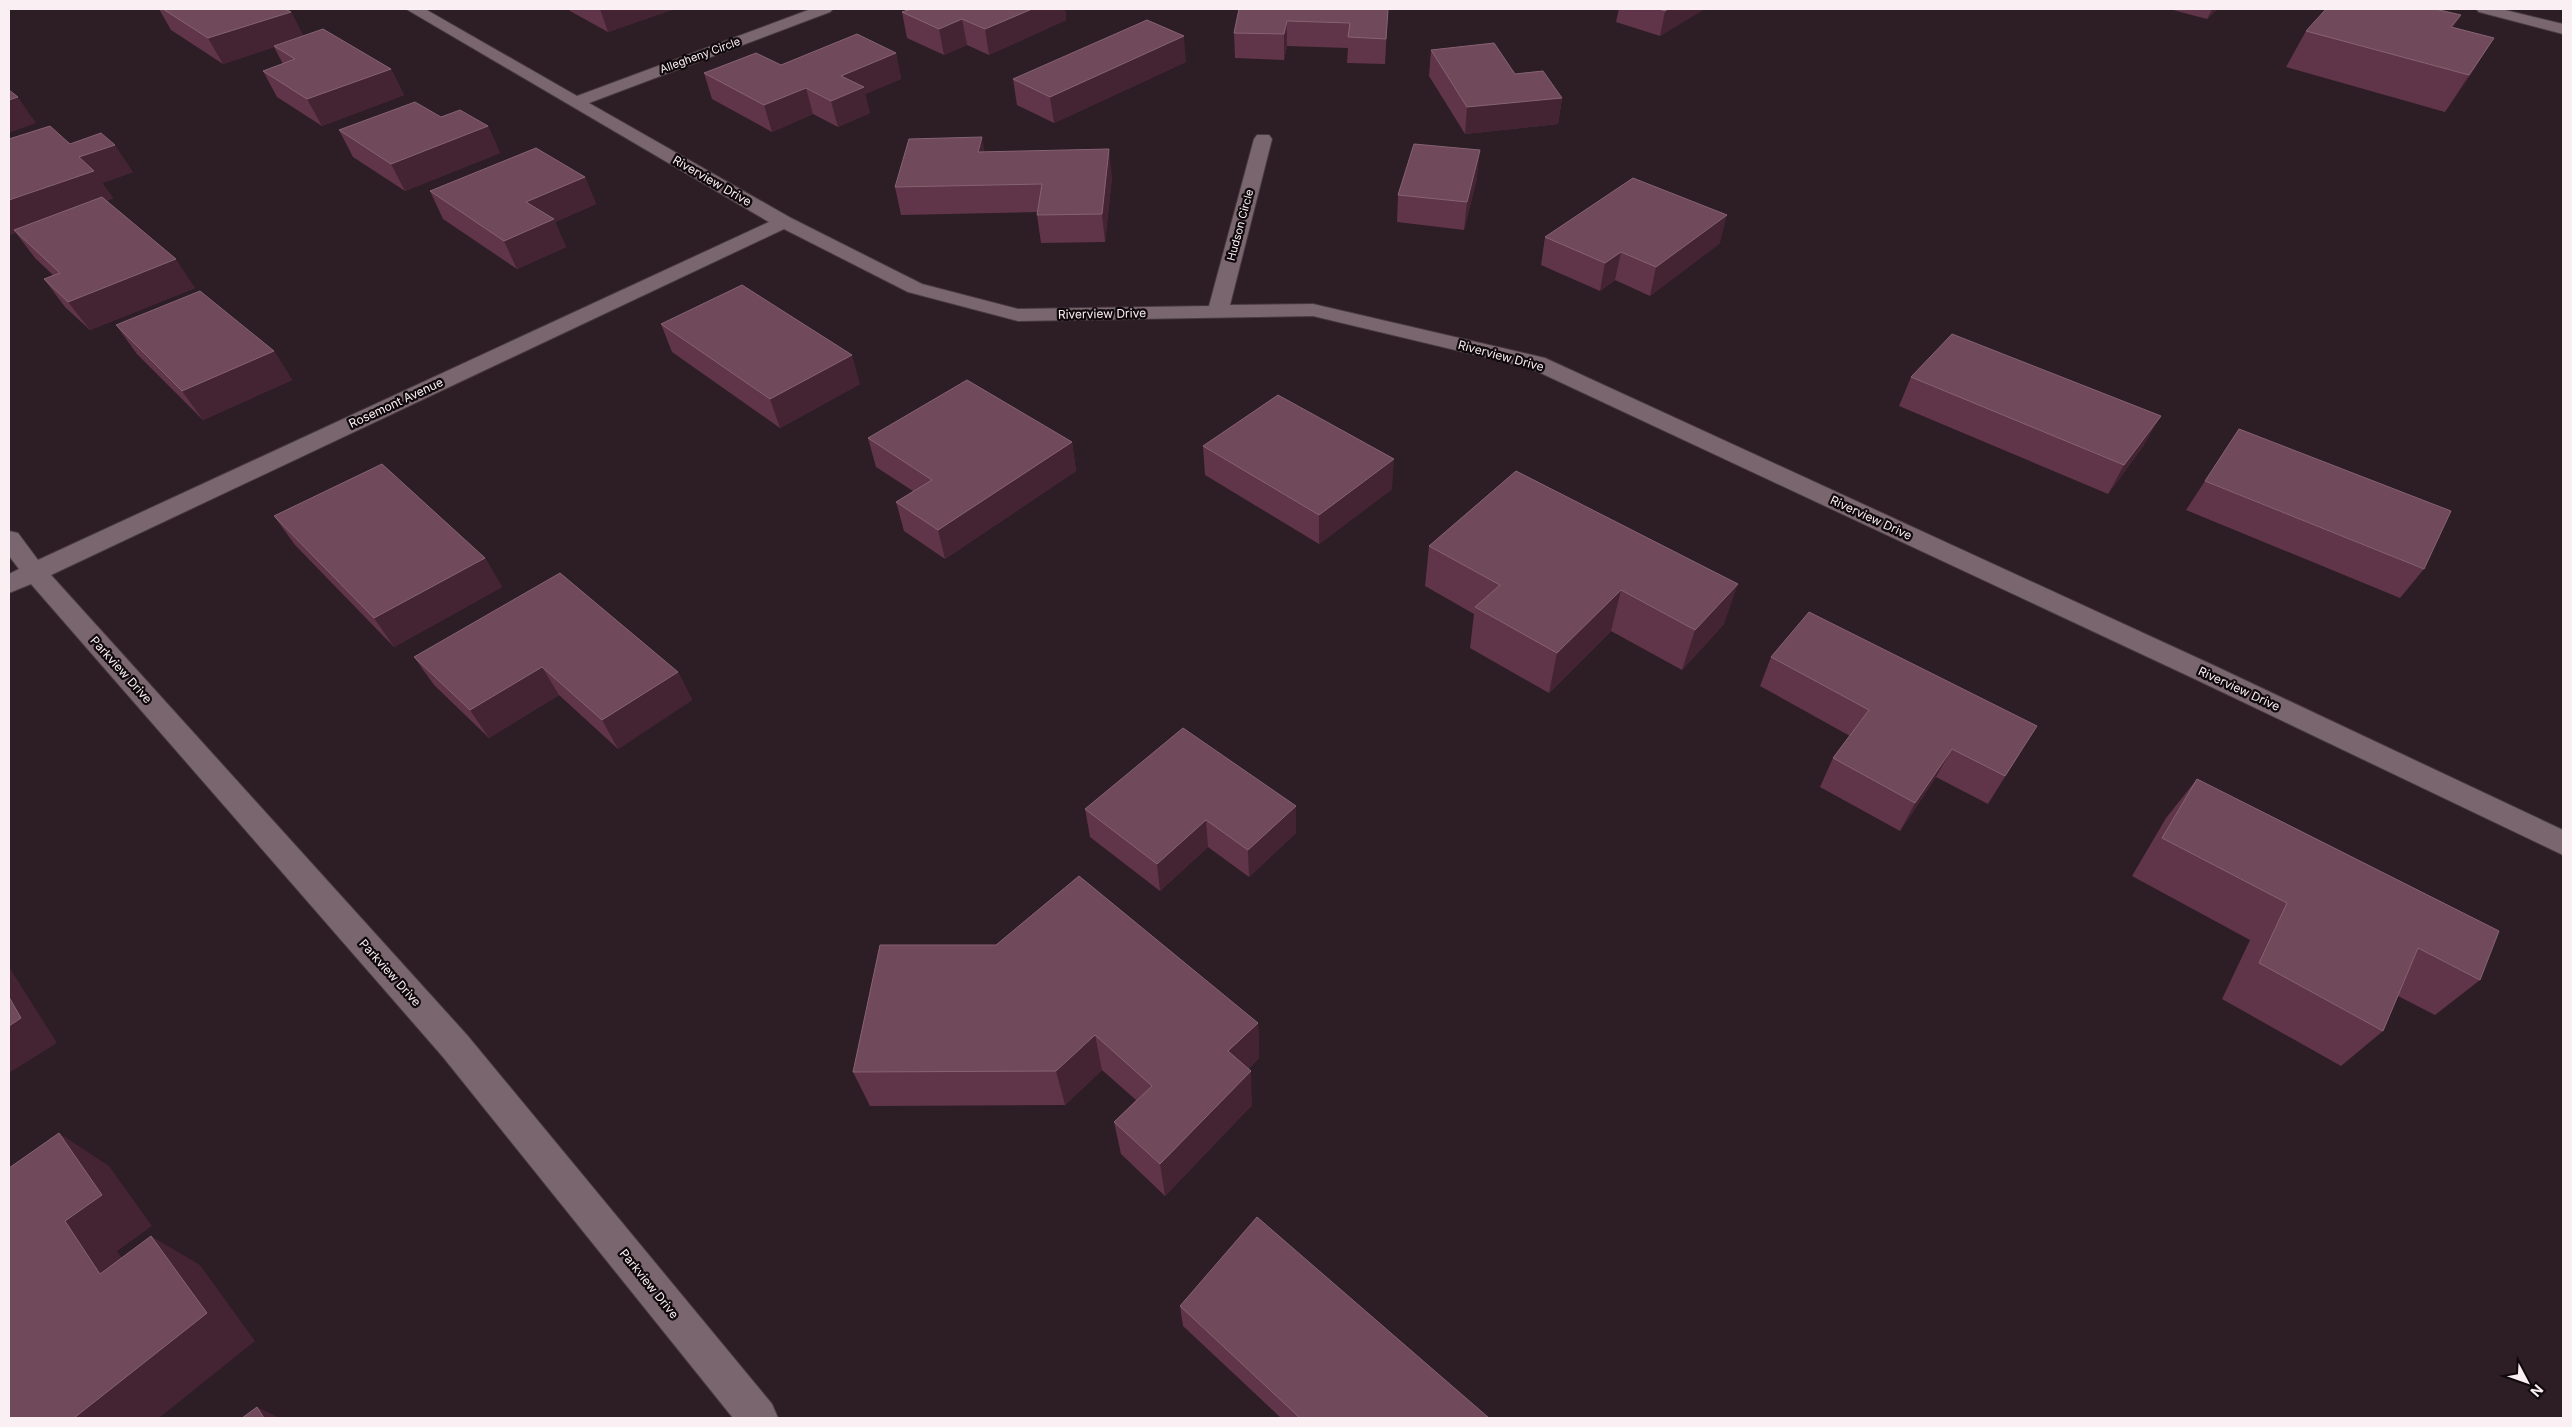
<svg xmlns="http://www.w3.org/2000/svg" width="2572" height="1427" viewBox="0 0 2572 1427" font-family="Inter,sans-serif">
  <rect width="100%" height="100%" fill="#2d1d24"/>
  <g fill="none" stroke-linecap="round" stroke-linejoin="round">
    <defs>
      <g id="minor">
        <polygon points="406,9 425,9 577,96 811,9 833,9 830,12 589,103 791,218 922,284 1018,309 1209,306 1254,139 1257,135 1269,135 1272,139 1230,305 1313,304 1545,358 2215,666 2563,830 2563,855 2197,680 1530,368 1313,316 1018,321 908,292 784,229 51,575 467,1035 772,1404 778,1418 733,1418 443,1057 31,584 9,593 9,574 19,569 9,556 9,531 18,533 38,560 769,222"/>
        <polygon points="2476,9 2501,9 2563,24 2563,34 2479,12"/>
      </g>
    </defs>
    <use href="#minor" stroke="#473a40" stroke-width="2"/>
    <use href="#minor" fill="#7a666e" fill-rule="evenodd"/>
  </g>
  <g fill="#603549">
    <polygon points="159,9 285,9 291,12 303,36 391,69 404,95 322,126 277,97 263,71 283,64 274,47 223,64 171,30"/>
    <polygon points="569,9 674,9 608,32 570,11"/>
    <polygon points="911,9 1065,9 1066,20 989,55 967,45 944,55 907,38 902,12"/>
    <polygon points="1239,9 1388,9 1385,64 1347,63 1348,48 1287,46 1284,60 1235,58 1234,33"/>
    <polygon points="1619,9 1704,9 1660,36 1616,22"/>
    <polygon points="2169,9 2217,9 2207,19"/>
    <polygon points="2453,27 2494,38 2471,74 2445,112 2286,67 2306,31"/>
    <polygon points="1431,50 1515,74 1562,98 1558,124 1465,134 1429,76"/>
    <polygon points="896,53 901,79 865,94 870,113 838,127 813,114 772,132 712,99 704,73"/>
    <polygon points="1186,62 1054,123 1017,105 1013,79"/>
    <polygon points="441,117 488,126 500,153 405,191 353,157 339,130"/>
    <polygon points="9,139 70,144 133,172 102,183 113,198 106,201 195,288 90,330 65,307 44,279 53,275 35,258 16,233 9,235"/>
    <polygon points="985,152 1112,177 1105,242 1041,243 1037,215 1037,212 901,215 895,187"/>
    <polygon points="585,177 596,204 555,222 566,247 517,269 443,219 430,191"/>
    <polygon points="1477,178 1464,230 1397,222 1398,195"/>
    <polygon points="1545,237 1720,243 1650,296 1615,280 1600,291 1541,265"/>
    <polygon points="661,324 860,384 780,428 672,352"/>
    <polygon points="116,325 274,351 292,380 203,420 137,354"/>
    <polygon points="1911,377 2144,445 2108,494 1899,406"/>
    <polygon points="868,438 1072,442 1076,471 945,559 904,531 896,502 913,491 876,467"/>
    <polygon points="1203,446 1392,489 1319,544 1205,475"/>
    <polygon points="1516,471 1724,624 1682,670 1611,631 1549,693 1470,648 1474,614 1425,586 1429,546"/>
    <polygon points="2205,481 2424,569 2400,598 2186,510"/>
    <polygon points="274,516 485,558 502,587 394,647 295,545"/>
    <polygon points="414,657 678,672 692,700 618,749 559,695 489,738 434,685"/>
    <polygon points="1771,657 2019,755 1988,804 1936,777 1900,831 1820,787 1833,758 1850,736 1760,686"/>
    <polygon points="2197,779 2480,980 2435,1015 2398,996 2383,1031 2341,1066 2222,999 2250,940 2132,876 2166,818"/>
    <polygon points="1296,806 1296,833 1249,877 1208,847 1160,891 1090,837 1085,809"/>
    <polygon points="880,945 1258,1023 1259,1058 1248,1069 1252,1105 1165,1196 1121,1154 1114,1122 1136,1100 1102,1070 1065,1105 870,1106 853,1072"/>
    <polygon points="1180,1306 1489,1418 1281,1418 1183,1326"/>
  </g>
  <g fill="#442332">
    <polygon points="600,9 674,9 608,32"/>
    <polygon points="1032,9 1065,9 1066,20 989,55 985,29"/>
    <polygon points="1668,9 1704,9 1660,36 1665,11"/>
    <polygon points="2212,9 2217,9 2207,19"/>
    <polygon points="291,12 304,37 274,46 275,47 223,64 208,38"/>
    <polygon points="2461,15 2439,51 2451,27"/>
    <polygon points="962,19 967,45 944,55 939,29"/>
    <polygon points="1287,21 1287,46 1284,60 1284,34"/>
    <polygon points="1184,36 1186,62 1054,123 1050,97"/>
    <polygon points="2494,38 2471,74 2445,112 2469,75"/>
    <polygon points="896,53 901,79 865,94 870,113 838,127 831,101 841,76"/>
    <polygon points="391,69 404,95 322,126 307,99"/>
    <polygon points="806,88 813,114 772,132 764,105"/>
    <polygon points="18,97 36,123 9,133 9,100"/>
    <polygon points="1562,98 1558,124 1465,134 1467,107"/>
    <polygon points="488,126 500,153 405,191 391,164"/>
    <polygon points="982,137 987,164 978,152"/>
    <polygon points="115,145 133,172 102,183 113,198 17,233 14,230 16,233 9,235 9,200 79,157"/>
    <polygon points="1109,149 1112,177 1105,242 1102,214"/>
    <polygon points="1480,150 1477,178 1464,230 1467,202"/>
    <polygon points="585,177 596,204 555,222 566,247 517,269 504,241 526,202"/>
    <polygon points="1727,215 1720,243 1650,296 1656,267"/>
    <polygon points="1621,252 1615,280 1600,291 1605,263"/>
    <polygon points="176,259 195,288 90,330 68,302"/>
    <polygon points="274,351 292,380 203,420 182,391"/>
    <polygon points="852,355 860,384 780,428 770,399"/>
    <polygon points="2161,416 2144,445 2108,494 2124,465"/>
    <polygon points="1072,442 1076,471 945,559 938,530"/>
    <polygon points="1394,459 1392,489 1319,544 1319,515"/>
    <polygon points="485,558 502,587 394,647 374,618"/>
    <polygon points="1738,584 1724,624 1682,670 1695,630"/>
    <polygon points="1621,590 1611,631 1549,693 1557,653"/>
    <polygon points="542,667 559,695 489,738 470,710"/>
    <polygon points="678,672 692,700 618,749 602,720"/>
    <polygon points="2037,726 2019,755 1988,804 2005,776"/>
    <polygon points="1952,749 1936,777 1900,831 1915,803"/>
    <polygon points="1296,806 1296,833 1249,877 1248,850"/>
    <polygon points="1206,820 1208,847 1160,891 1157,864"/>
    <polygon points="9,967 57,1043 9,1073"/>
    <polygon points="1258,1023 1259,1058 1230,1086 1228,1051"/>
    <polygon points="1095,1035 1102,1070 1065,1105 1056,1071"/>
    <polygon points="1251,1071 1252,1105 1165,1196 1160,1164"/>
    <polygon points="59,1133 109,1166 152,1226 117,1251 152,1303 100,1274 65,1221"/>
    <polygon points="151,1236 200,1265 255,1341 159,1418 74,1418"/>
    <polygon points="257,1407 280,1418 264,1418"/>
  </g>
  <g fill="#70495b" stroke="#866373">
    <polygon points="163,9 285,9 291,12 208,38"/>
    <polygon points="911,9 1032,9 985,29 962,19 939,29 902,12"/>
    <polygon points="1239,9 1388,9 1386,39 1348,37 1350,23 1287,21 1284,34 1234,33"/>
    <polygon points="1659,9 1668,9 1665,11"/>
    <polygon points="2326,9 2435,9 2461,15 2451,27 2494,38 2469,75 2306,31"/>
    <polygon points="1147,20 1184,36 1050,97 1013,79"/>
    <polygon points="323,29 391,69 307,99 263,71 295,59 274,46"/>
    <polygon points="857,34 896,53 841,76 864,87 831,101 806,88 764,105 704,73 756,53 781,65"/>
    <polygon points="1494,43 1515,74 1543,71 1562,98 1467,107 1431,50"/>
    <polygon points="9,90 18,97 9,100"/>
    <polygon points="415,102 441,117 460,110 488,126 391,164 339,130"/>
    <polygon points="50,126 70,144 101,133 115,145 79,157 94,171 9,200 9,139"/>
    <polygon points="982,137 978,152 1109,149 1102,214 1037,215 1042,184 895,187 909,139"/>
    <polygon points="1414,144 1480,150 1467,202 1398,195"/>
    <polygon points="536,148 585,177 526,202 554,219 504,241 430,191"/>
    <polygon points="1633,178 1727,215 1656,267 1621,252 1605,263 1545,237"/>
    <polygon points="102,197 176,259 68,302 44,279 60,273 14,230"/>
    <polygon points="742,285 852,355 770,399 661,324"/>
    <polygon points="200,291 274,351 182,391 116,325"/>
    <polygon points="1952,334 2161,416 2124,465 1911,377"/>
    <polygon points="967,380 1072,442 938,530 896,502 932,480 868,438"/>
    <polygon points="1278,395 1394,459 1319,515 1203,446"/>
    <polygon points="2239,429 2451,511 2424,569 2205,481"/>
    <polygon points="382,464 485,558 374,618 274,516"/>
    <polygon points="1516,471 1738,584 1695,630 1621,590 1557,653 1475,607 1500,585 1429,546"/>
    <polygon points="560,573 678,672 602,720 542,667 470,710 414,657"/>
    <polygon points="1809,612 2037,726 2005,776 1952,749 1915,803 1833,758 1869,710 1771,657"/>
    <polygon points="1183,728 1296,806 1248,850 1206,820 1157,864 1085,809"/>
    <polygon points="2197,779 2499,931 2480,980 2418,948 2383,1031 2259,963 2287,903 2162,838"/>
    <polygon points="1079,876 1258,1023 1228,1051 1251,1071 1160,1164 1114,1122 1152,1086 1095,1035 1056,1071 853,1072 880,945 996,945"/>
    <polygon points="9,997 21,1018 9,1026"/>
    <polygon points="59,1133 102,1195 65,1221 100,1274 151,1236 207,1313 74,1418 9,1418 9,1168"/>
    <polygon points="1257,1217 1489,1418 1300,1418 1180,1306"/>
    <polygon points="257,1407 264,1418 242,1418"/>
  </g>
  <g text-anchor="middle" stroke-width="4.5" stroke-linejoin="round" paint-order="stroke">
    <g font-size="11" fill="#faeff3" stroke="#10090c">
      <text transform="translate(700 55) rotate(-20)" y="4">Allegheny Circle</text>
      <text transform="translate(1240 225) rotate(-75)" y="4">Hudson Circle</text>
    </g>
    <g font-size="12" fill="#faeff3" stroke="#10090c">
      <text transform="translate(712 181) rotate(30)" y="4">Riverview Drive</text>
      <text transform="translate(1102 314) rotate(-1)" y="4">Riverview Drive</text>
      <text transform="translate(1501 356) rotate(15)" y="4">Riverview Drive</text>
      <text transform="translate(396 403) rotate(-25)" y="4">Rosemont Avenue</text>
      <text transform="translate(1871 518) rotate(25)" y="4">Riverview Drive</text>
      <text transform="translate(121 670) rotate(48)" y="4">Parkview Drive</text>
      <text transform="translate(2239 689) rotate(25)" y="4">Riverview Drive</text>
      <text transform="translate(390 973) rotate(48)" y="4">Parkview Drive</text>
      <text transform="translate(649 1284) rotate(51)" y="4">Parkview Drive</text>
    </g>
  </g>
  <rect width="2572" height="1427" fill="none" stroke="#faeff3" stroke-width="20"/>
  <g transform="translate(2527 1382) rotate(131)" stroke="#10090c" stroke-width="4" paint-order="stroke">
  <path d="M0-4L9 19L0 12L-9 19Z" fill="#faeff3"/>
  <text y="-8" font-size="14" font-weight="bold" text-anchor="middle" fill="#faeff3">N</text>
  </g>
</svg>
